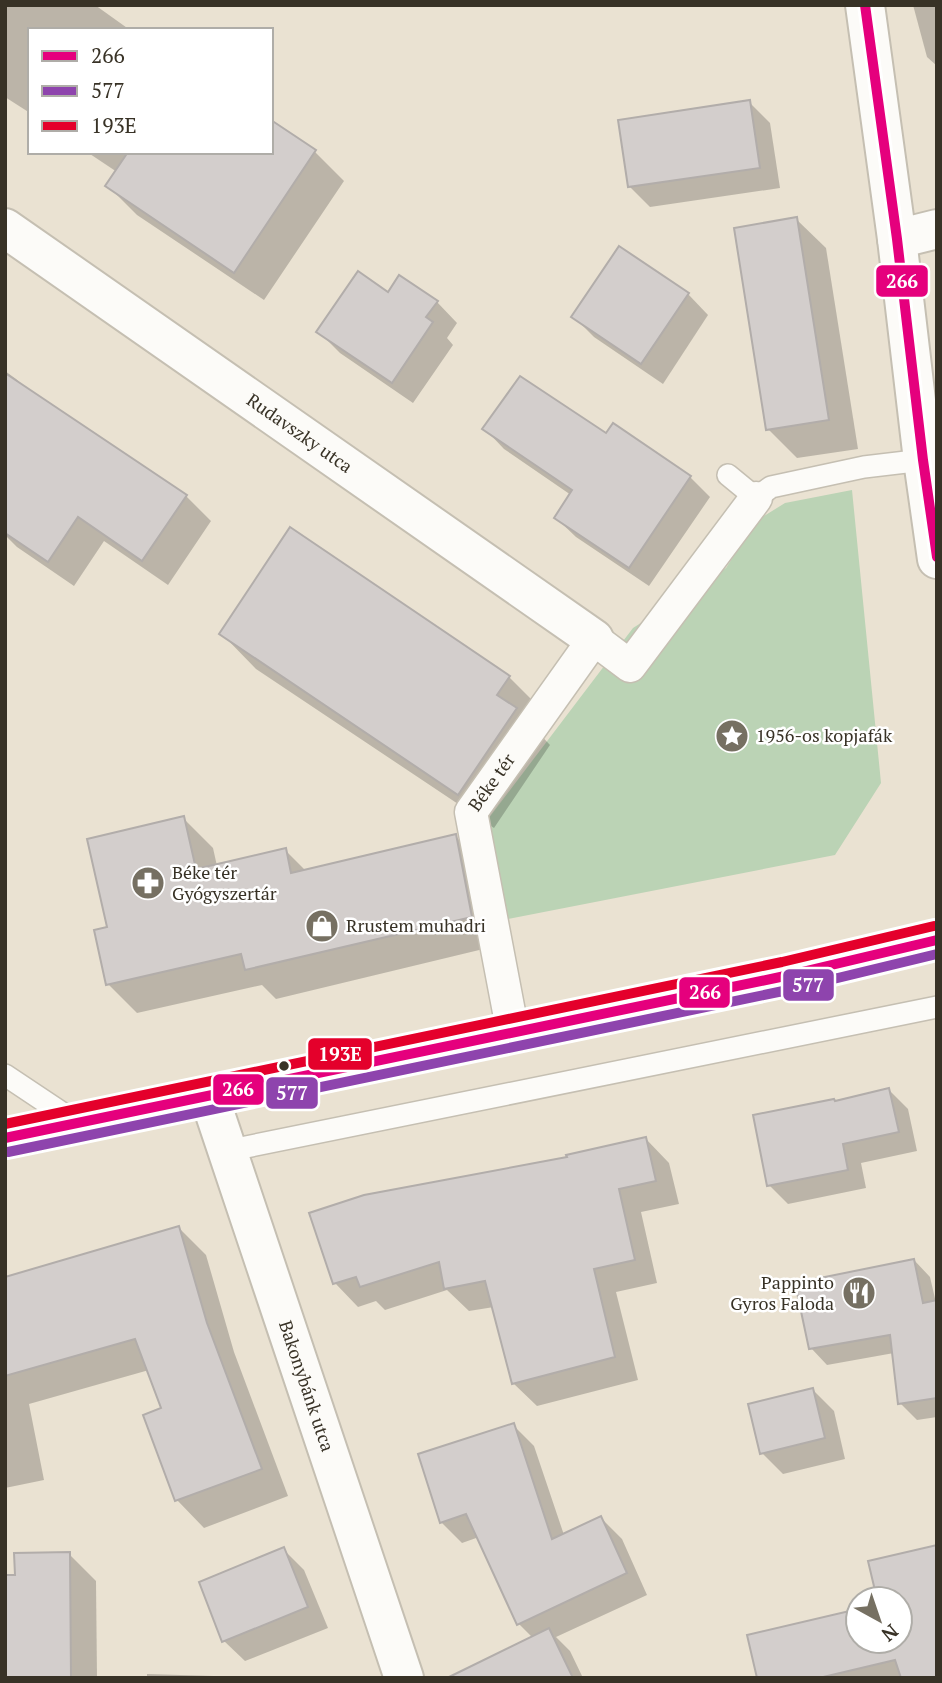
<svg xmlns="http://www.w3.org/2000/svg" width="942" height="1683" viewBox="0 0 942 1683" font-family="'PT Serif',serif">
  <rect width="100%" height="100%" fill="#eae2d2"/>
  <polygon fill="#bbd3b5" points="852,490 881,783 835,855 508,919 488,819 633,628 726,568 756,521 785,503"/>
  <g fill="#0003">
    <polygon points="5,5 53,5 55,7 56,5 95,5 130,30 30,30 30,113 5,97"/>
    <polygon points="913,5 937,5 937,66 927,57"/>
    <polygon points="749,102 770,123 780,188 650,207 629,186"/>
    <polygon points="87,152 315,152 344,181 264,300 137,215 108,186 117,172"/>
    <polygon points="796,219 826,248 858,449 797,458 768,429"/>
    <polygon points="388,294 437,302 457,323 447,338 453,345 413,403 340,353 319,332"/>
    <polygon points="688,294 708,315 663,384 594,337 573,316"/>
    <polygon points="5,371 16,379 29,391 186,496 211,521 168,585 104,541 74,586 17,547 5,535"/>
    <polygon points="485,429 606,436 690,477 710,497 649,586 576,537 556,518 571,495 504,449"/>
    <polygon points="221,633 509,677 544,712 534,728 550,745 494,828 256,669"/>
    <polygon points="183,818 213,848 217,866 285,850 307,872 455,836 485,865 500,945 276,999 262,985 137,1013 108,984 109,929"/>
    <polygon points="889,1090 908,1109 917,1151 861,1163 866,1188 788,1204 769,1185 835,1102"/>
    <polygon points="646,1139 669,1163 679,1204 641,1212 657,1283 616,1292 638,1380 537,1406 513,1383 494,1307 469,1311 447,1290 385,1310 376,1301 358,1307 335,1283 569,1158"/>
    <polygon points="179,1228 206,1255 234,1352 288,1496 204,1528 177,1500 145,1416 163,1409 149,1370 29,1404 44,1480 5,1488 5,1279"/>
    <polygon points="914,1260 930,1277 937,1307 937,1417 917,1420 900,1403 894,1353 827,1365 811,1348"/>
    <polygon points="813,1390 834,1411 845,1459 783,1474 762,1453"/>
    <polygon points="513,1425 534,1446 564,1535 601,1518 622,1539 647,1595 556,1637 570,1651 583,1678 459,1678 533,1638 519,1624 479,1537 462,1543 441,1522"/>
    <polygon points="937,1546 937,1678 759,1678 750,1636 858,1611 858,1641 900,1641 900,1599 879,1599"/>
    <polygon points="283,1549 304,1570 328,1628 245,1661 224,1641"/>
    <polygon points="69,1554 96,1581 97,1678 5,1678 17,1577"/>
    <polygon points="147,1674 214,1676 216,1678 147,1678"/>
  </g>
  <g fill="#d3cecc" stroke="#b2adaa" stroke-width="2">
    <polygon points="750,100 760,168 628,187 618,120"/>
    <polygon points="271,120 316,150 234,273 105,186 128,152 271,152"/>
    <polygon points="797,217 829,420 766,430 734,228"/>
    <polygon points="619,246 689,293 641,364 571,317"/>
    <polygon points="358,271 388,292 399,275 438,301 426,317 433,322 392,383 316,332"/>
    <polygon points="5,373 187,495 142,561 78,517 48,562 5,533"/>
    <polygon points="520,376 606,433 613,423 691,476 629,568 554,518 572,490 482,429"/>
    <polygon points="290,527 510,676 497,695 517,708 458,795 219,634"/>
    <polygon points="184,816 196,869 286,848 291,873 456,834 472,917 245,970 241,954 106,985 94,930 107,927 87,839"/>
    <polygon points="889,1088 899,1132 843,1144 848,1170 767,1186 753,1115 834,1099 835,1101"/>
    <polygon points="646,1137 656,1181 619,1189 635,1260 594,1269 615,1357 512,1384 485,1281 444,1289 439,1262 360,1287 356,1277 333,1284 309,1213 364,1195 567,1157 566,1155"/>
    <polygon points="179,1226 207,1323 262,1469 175,1501 143,1415 161,1408 135,1339 5,1376 5,1277"/>
    <polygon points="914,1259 923,1303 937,1300 937,1398 898,1404 890,1335 809,1349 795,1283"/>
    <polygon points="813,1388 825,1438 760,1454 748,1404"/>
    <polygon points="514,1423 552,1539 601,1516 627,1573 517,1625 466,1514 440,1523 418,1454"/>
    <polygon points="937,1545 937,1678 901,1678 895,1660 819,1678 757,1678 747,1635 858,1609 858,1641 900,1641 900,1599 877,1599 868,1561"/>
    <polygon points="284,1547 308,1607 222,1642 199,1582"/>
    <polygon points="70,1552 71,1678 5,1678 5,1575 15,1575 14,1553"/>
    <polygon points="549,1628 573,1678 447,1678"/>
  </g>
  <g fill="none" stroke-linecap="round" stroke-linejoin="round">
    <defs>
      <g id="service">
        <polyline points="728,475 756,498 771,487 864,467 923,460"/>
        <polyline points="5,1075 77,1123"/>
        <polyline points="226,1151 937,1007"/>
      </g>
      <g id="pedestrian">
        <path id="s1" d="M513,1033L471,812L594,639L630,666L756,498"/>
      </g>
      <g id="minor">
        <path id="s2" d="M5,228L594,639"/>
        <polyline points="897,239 937,229"/>
        <path id="s3" d="M209,1096L404,1678"/>
      </g>
      <polyline id="tertiary" points="865,5 897,239 923,460 937,559"/>
      <polyline id="secondary" points="5,1138 785,976 937,940"/>
    </defs>
    <use href="#service" stroke="#c5bfb2" stroke-width="24"/>
    <use href="#pedestrian" stroke="#c5bfb2" stroke-width="35"/>
    <use href="#minor" stroke="#c5bfb2" stroke-width="42"/>
    <use href="#tertiary" stroke="#c5bfb2" stroke-width="42"/>
    <use href="#secondary" stroke="#c5bfb2" stroke-width="42"/>
    <use href="#service" stroke="#fcfbf8" stroke-width="21"/>
    <use href="#pedestrian" stroke="#fcfbf8" stroke-width="32"/>
    <use href="#minor" stroke="#fcfbf8" stroke-width="38"/>
    <use href="#tertiary" stroke="#fcfbf8" stroke-width="38"/>
    <use href="#secondary" stroke="#fcfbf8" stroke-width="38"/>
    <defs>
      <g id="bus-1">
        <polyline points="865,5 897,239 923,460 937,557"/>
        <polyline points="5,1138 785,976 937,940"/>
      </g>
      <polyline id="bus-2" points="8,1152 788,990 937,954"/>
      <polyline id="bus-3" points="5,1124 782,962 934,926"/>
    </defs>
    <use href="#bus-1" stroke="#fff" stroke-width="16"/>
    <use href="#bus-2" stroke="#fff" stroke-width="16"/>
    <use href="#bus-3" stroke="#fff" stroke-width="16"/>
    <use href="#bus-1" stroke="#e5007d" stroke-width="10"/>
    <use href="#bus-2" stroke="#8e44ad" stroke-width="10"/>
    <use href="#bus-3" stroke="#e4002b" stroke-width="10"/>
  </g>
  <defs>
    <symbol id="sight-disc" viewBox="-11 -11 22 22"><circle r="9.5" fill="#767062" stroke="#fff"/><path d="M0-6L1.8-2.2L6-1.7L2.9 1.2L3.7 5.4L0 3.3L-3.7 5.4L-2.9 1.2L-6-1.7L-1.8-2.2Z" fill="#fff"/></symbol>
    <symbol id="pharmacy-disc" viewBox="-11 -11 22 22"><circle r="9.5" fill="#767062" stroke="#fff"/><path d="M-2-6h4v4h4v4h-4v4h-4v-4h-4v-4h4Z" fill="#fff"/></symbol>
    <symbol id="shop-disc" viewBox="-11 -11 22 22"><circle r="9.5" fill="#767062" stroke="#fff"/><path d="M-5-2.5h2.3a2.7 3.5 0 0 1 5.4 0H5L5.5 6h-11ZM-1.5-2.5h3a1.5 2.3 0 0 0-3 0Z" fill="#fff"/></symbol>
    <symbol id="restaurant-disc" viewBox="-11 -11 22 22"><circle r="9.5" fill="#767062" stroke="#fff"/><path d="M-5-6h1v4h1v-4h1v4h1v-4h1v5L-1.5 .5V6h-2V.5L-5-1ZM5-6V6H3V1.5H1.5Q1.5-4 5-6Z" fill="#fff"/></symbol>
  </defs>
  <g fill-rule="evenodd">
    <use href="#sight-disc" x="713" y="717" width="38" height="38"/>
    <use href="#pharmacy-disc" x="129" y="864" width="38" height="38"/>
    <use href="#shop-disc" x="303" y="907" width="38" height="38"/>
    <use href="#restaurant-disc" x="840" y="1274" width="38" height="38"/>
  </g>
  <circle fill="#383226" stroke="#fff" stroke-width="2.5" cx="284" cy="1066" r="6"/>
  <g text-anchor="middle" stroke-width="5" stroke-linejoin="round" paint-order="stroke">
    <g font-size="18" fill="#383226" stroke="#fff">
      <text dy="6" stroke="none"><textPath href="#s2" startOffset="359">Rudavszky utca</textPath></text>
      <text dy="6" stroke="none"><textPath href="#s1" startOffset="261">Béke tér</textPath></text>
      <text dy="6" stroke="none"><textPath href="#s3" startOffset="306">Bakonybánk utca</textPath></text>
    </g>
    <g font-size="18" fill="#383226" stroke="#fff" text-anchor="start">
      <text x="756" y="742">1956-os kopjafák</text>
      <text x="172" y="879">Béke tér<tspan x="172" dy="21">Gyógyszertár</tspan></text>
      <text x="346" y="932">Rrustem muhadri</text>
      <text x="834" y="1289" text-anchor="end">Pappinto<tspan x="834" dy="21">Gyros Faloda</tspan></text>
    </g>
  </g>
  <g stroke="#fff" stroke-width="2.5">
    <rect x="875" y="264" width="54" height="34" rx="7" fill="#e5007d"/>
    <rect x="782" y="968" width="53" height="34" rx="7" fill="#8e44ad"/>
    <rect x="678" y="976" width="53" height="33" rx="7" fill="#e5007d"/>
    <rect x="307" y="1037" width="66" height="34" rx="7" fill="#e4002b"/>
    <rect x="212" y="1073" width="53" height="33" rx="7" fill="#e5007d"/>
    <rect x="265" y="1076" width="54" height="34" rx="7" fill="#8e44ad"/>
  </g>
  <g font-size="19" text-anchor="middle" font-weight="bold" fill="#fff">
    <text x="902" y="288">266</text>
    <text x="808" y="992">577</text>
    <text x="705" y="999">266</text>
    <text x="340" y="1061">193E</text>
    <text x="238" y="1096">266</text>
    <text x="292" y="1100">577</text>
  </g>
  <rect width="942" height="1683" fill="none" stroke="#383226" stroke-width="14"/>
  <rect x="28" y="28" width="245" height="126" fill="#ffffff" stroke="#afada8" stroke-width="2"/>
  <rect x="42" y="51" width="35" height="10" fill="#e5007d" stroke="#afada8" stroke-width="2"/>
  <text x="91" y="63" font-size="21" fill="#383226">266</text>
  <rect x="42" y="86" width="35" height="10" fill="#8e44ad" stroke="#afada8" stroke-width="2"/>
  <text x="91" y="98" font-size="21" fill="#383226">577</text>
  <rect x="42" y="121" width="35" height="10" fill="#e4002b" stroke="#afada8" stroke-width="2"/>
  <text x="91" y="133" font-size="21" fill="#383226">193E</text>
  <g transform="translate(879 1620) rotate(140)"><circle r="33" fill="#ffffff" stroke="#afada8" stroke-width="2"/>
  <path d="M0-5L12 26L0 18L-12 26Z" fill="#767062"/>
  <text y="-10" font-size="19" font-weight="bold" text-anchor="middle" fill="#383226">N</text>
  </g>
</svg>
